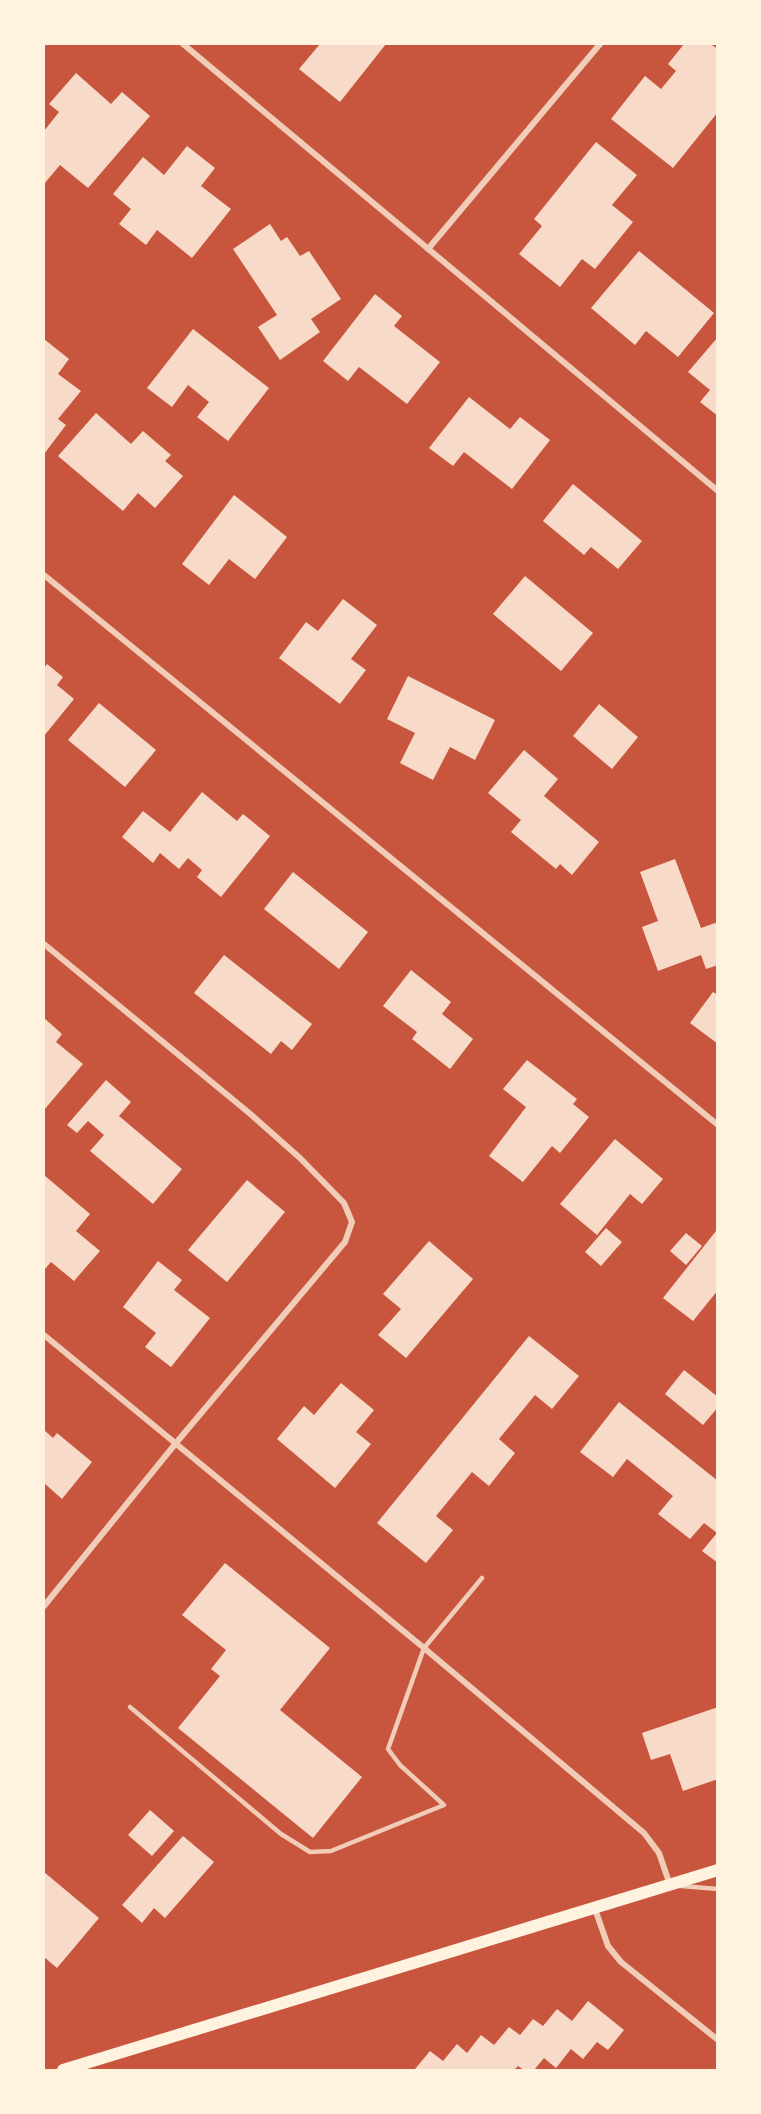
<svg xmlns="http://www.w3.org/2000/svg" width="761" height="2114" viewBox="0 0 761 2114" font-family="'Nunito Sans',sans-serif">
  <rect width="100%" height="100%" fill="#c8553d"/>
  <g fill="#f7dbc8">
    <polygon points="320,44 386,44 340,102 299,69"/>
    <polygon points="684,44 710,44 718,49 718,112 673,168 611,119 645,76 661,89 676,71 668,64"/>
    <polygon points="76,73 111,104 122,92 150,116 88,188 60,165 44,184 44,131 59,112 49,104"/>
    <polygon points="596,142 637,175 612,205 633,222 595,269 582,259 560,287 519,254 542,226 534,219"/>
    <polygon points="187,146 215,168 201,186 231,209 192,258 157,230 146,245 119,224 131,209 113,194 143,157 164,175"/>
    <polygon points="270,224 281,241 287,237 300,256 309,251 341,299 311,319 320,332 280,360 258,327 277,315 233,249"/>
    <polygon points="639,251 714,313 678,357 646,331 635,345 591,308"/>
    <polygon points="375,294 402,316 394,326 440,362 407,404 359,367 348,381 323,361"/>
    <polygon points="193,329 269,388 228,441 197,417 209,402 188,385 172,407 147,388"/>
    <polygon points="718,337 718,416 700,402 710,390 688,372"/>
    <polygon points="44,339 69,359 58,374 81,391 58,419 66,425 44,454"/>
    <polygon points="469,397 510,429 520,417 550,440 512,489 464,452 453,466 429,448"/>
    <polygon points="96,413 131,444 143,431 171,455 165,461 183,476 155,508 138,493 123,511 58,456"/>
    <polygon points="573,484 642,541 618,569 591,547 584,555 543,521"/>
    <polygon points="234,495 287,537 255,579 229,559 209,585 182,564"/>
    <polygon points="525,576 593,633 561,671 493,614"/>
    <polygon points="343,599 377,625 351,659 366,670 340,704 279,658 306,622 318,631"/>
    <polygon points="47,664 63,677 57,685 74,699 44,736 44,668"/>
    <polygon points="408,676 495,720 475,760 450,747 433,780 400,763 415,733 387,719"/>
    <polygon points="99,703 156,750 125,787 68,740"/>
    <polygon points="599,704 638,737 612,769 573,736"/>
    <polygon points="524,750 558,779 544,796 599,842 572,875 560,864 556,869 511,832 521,820 488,793"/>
    <polygon points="202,792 237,821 243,814 270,836 221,897 197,877 202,870 188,858 179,869 160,853 153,863 122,837 143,811 170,832"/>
    <polygon points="675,859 701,928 718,922 718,965 706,969 701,955 658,971 642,927 658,921 640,872"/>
    <polygon points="293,872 368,932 339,969 264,909"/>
    <polygon points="224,955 312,1024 292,1050 281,1041 271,1054 194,993"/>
    <polygon points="411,970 451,1002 442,1014 473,1039 450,1069 412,1039 417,1032 383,1006"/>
    <polygon points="713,992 718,995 718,1044 690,1023"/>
    <polygon points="44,1018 62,1034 56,1042 83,1064 44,1110"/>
    <polygon points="527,1060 577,1099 573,1104 589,1117 560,1153 552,1146 523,1182 489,1156 526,1107 503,1089"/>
    <polygon points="106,1080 131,1102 119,1116 182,1169 153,1204 90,1151 104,1135 88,1121 77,1133 67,1125"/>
    <polygon points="615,1139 663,1179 642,1204 630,1194 597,1235 560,1204"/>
    <polygon points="44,1175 90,1214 76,1231 100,1251 74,1281 51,1262 45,1269 44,1267"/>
    <polygon points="247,1180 285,1212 227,1282 188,1250"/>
    <polygon points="606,1228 622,1242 601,1266 585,1252"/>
    <polygon points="716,1231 718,1232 718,1290 693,1321 663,1298"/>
    <polygon points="686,1233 702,1246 686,1265 670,1251"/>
    <polygon points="429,1241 473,1279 406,1358 378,1335 401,1309 383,1294"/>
    <polygon points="158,1261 182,1280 174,1290 210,1318 171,1367 145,1347 156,1333 123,1307"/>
    <polygon points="529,1336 579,1376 552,1409 535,1395 499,1439 515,1453 489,1486 472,1472 436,1516 453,1530 426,1563 377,1523"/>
    <polygon points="684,1370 718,1397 718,1407 703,1425 665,1394"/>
    <polygon points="341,1383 374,1410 356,1432 371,1444 335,1488 277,1439 304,1406 314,1415"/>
    <polygon points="619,1402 718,1481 718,1563 702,1551 717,1533 704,1523 690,1539 658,1514 673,1496 627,1459 613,1477 580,1452"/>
    <polygon points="44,1430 53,1438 57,1433 92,1462 62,1499 44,1483"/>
    <polygon points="225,1563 330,1648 280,1710 362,1777 313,1838 178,1728 220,1676 211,1669 226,1650 182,1615"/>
    <polygon points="718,1707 718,1779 683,1791 670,1754 651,1760 642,1733"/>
    <polygon points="150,1810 174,1831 152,1856 128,1835"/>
    <polygon points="183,1836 214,1862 165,1918 154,1908 142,1923 122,1905"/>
    <polygon points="44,1872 99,1918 57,1968 44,1957"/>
    <polygon points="588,2001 624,2030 608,2050 597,2042 583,2059 571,2049 556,2068 544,2058 534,2070 524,2070 518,2066 514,2070 415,2069 430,2051 443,2061 457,2044 467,2053 481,2035 494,2045 509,2027 520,2035 533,2019 543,2026 557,2009 572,2021"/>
  </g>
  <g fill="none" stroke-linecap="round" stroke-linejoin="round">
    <g stroke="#f1ccb7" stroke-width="4.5">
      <polyline points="130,1707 281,1834 310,1852 331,1851 444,1805 400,1765 388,1749 424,1648 482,1578"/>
      <polyline points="681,1886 718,1889"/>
    </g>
    <g stroke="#f1ccb7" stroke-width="6">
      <polyline points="183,44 718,491"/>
      <polyline points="428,249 600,44"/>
      <polyline points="44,575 718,1125"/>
      <polyline points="44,944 248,1112 300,1158 344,1203 352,1222 345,1242 176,1443 44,1606"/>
      <polyline points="44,1335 424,1648 644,1833 659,1853 670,1885"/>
      <polyline points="595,1909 608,1946 621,1962 718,2040"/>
    </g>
    <polyline stroke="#fff3e0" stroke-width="12" points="63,2070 718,1870"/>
  </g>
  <rect width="761" height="2114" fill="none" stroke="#fff3e0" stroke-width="90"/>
</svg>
